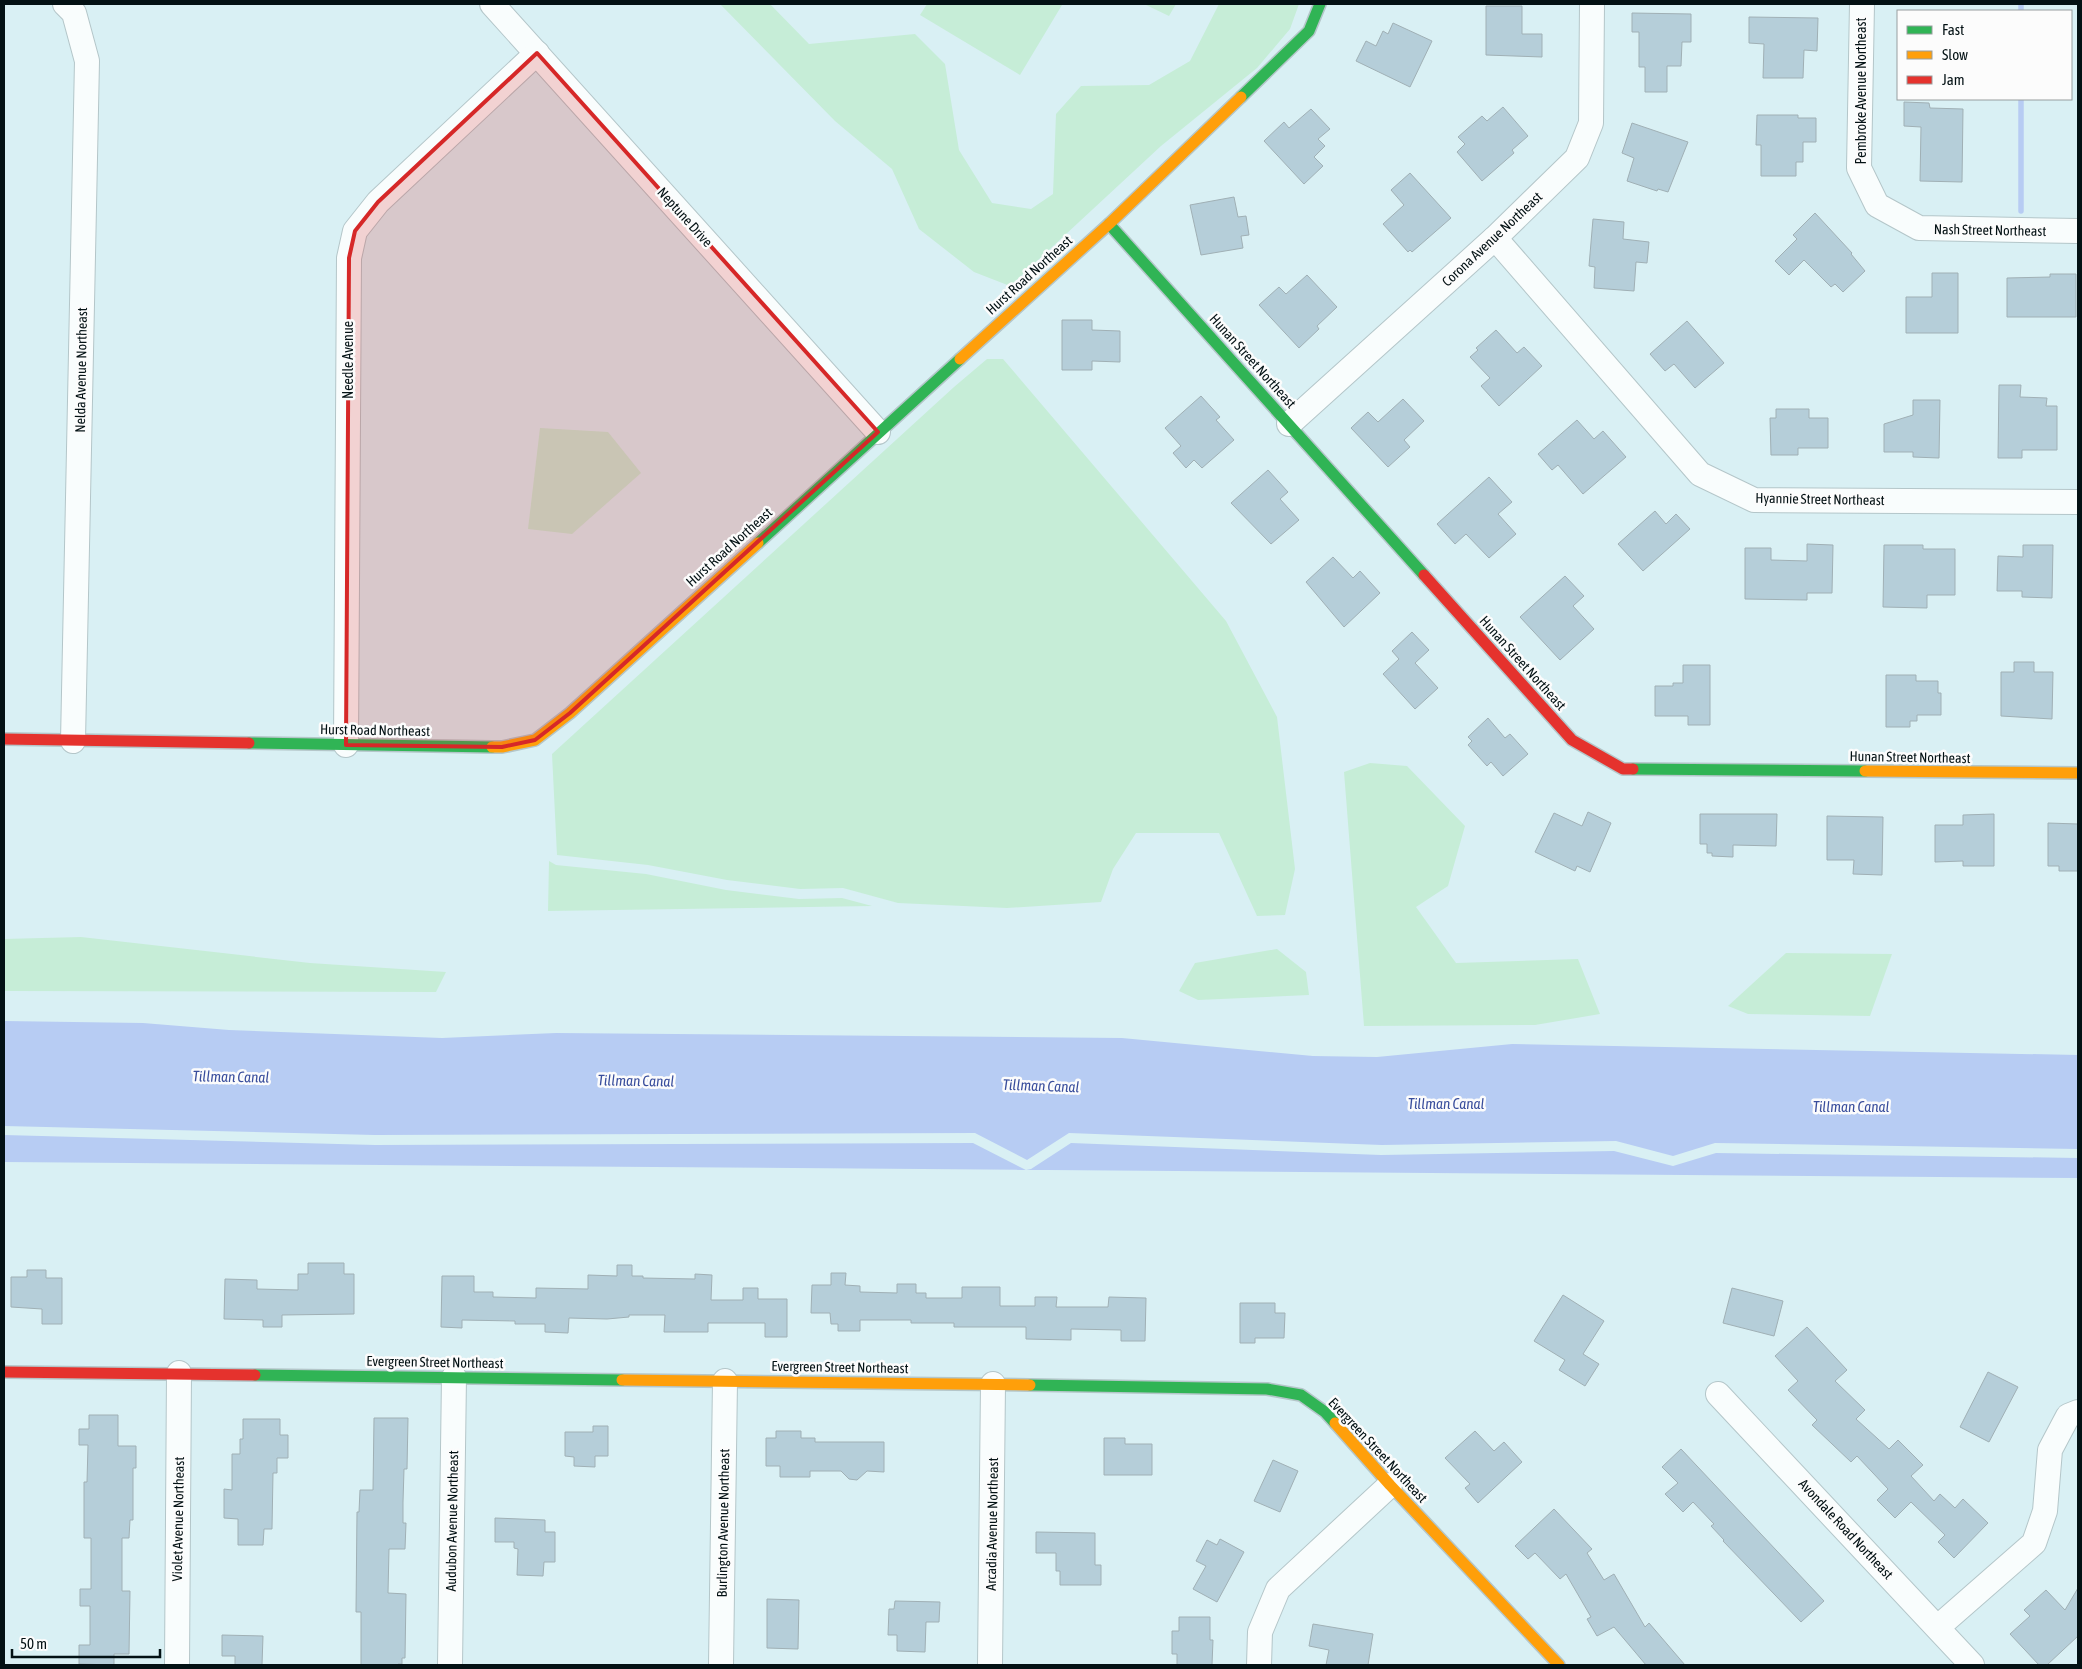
<svg xmlns="http://www.w3.org/2000/svg" width="2082" height="1669" viewBox="0 0 2082 1669" font-family="'Asap Condensed',sans-serif">
  <rect width="100%" height="100%" fill="#d9f0f4"/>
  <g fill="#c6edd7">
    <polygon points="720,4 770,4 809,44 915,34 945,64 959,150 992,203 1031,209 1053,194 1056,114 1081,86 1149,85 1190,61 1219,4 1299,4 1290,29 1257,68 1161,146 1010,286 974,272 919,229 892,169 835,121"/>
    <polygon points="927,4 1060,4 1062,5 1020,75 920,15"/>
    <polygon points="1144,4 1176,4 1169,16"/>
    <polygon points="987,359 1003,359 1226,621 1277,717 1295,869 1285,915 1257,916 1219,833 1136,833 1113,869 1101,902 1007,908 898,903 843,888 800,889 727,880 648,865 557,855 552,754 954,387"/>
    <polygon points="540,428 608,432 641,473 572,534 528,529"/>
    <polygon points="1370,763 1407,766 1465,826 1448,886 1416,907 1456,963 1578,959 1600,1014 1535,1025 1364,1026 1344,772"/>
    <polygon points="549,861 556,865 646,874 726,890 799,899 842,898 872,906 548,911"/>
    <polygon points="81,937 310,963 446,972 436,992 4,991 4,939"/>
    <polygon points="1277,949 1306,972 1309,995 1198,1000 1179,991 1195,963"/>
    <polygon points="1786,953 1892,954 1870,1016 1748,1014 1728,1006"/>
  </g>
  <g fill="#b7ccf3">
    <polygon points="4,1021 143,1023 229,1030 442,1038 556,1033 1122,1038 1313,1056 1377,1057 1512,1044 2078,1055 2078,1149 1715,1143 1673,1156 1616,1141 1382,1145 1069,1133 1027,1160 975,1133 375,1135 4,1126"/>
    <polygon points="4,1135 375,1145 973,1143 1026,1170 1031,1169 1071,1143 1381,1155 1614,1151 1673,1166 1716,1153 2078,1158 2078,1178 4,1162"/>
  </g>
  <g fill="none" stroke-linecap="round" stroke-linejoin="round">
    <g stroke="#b7ccf3" stroke-width="5.5">
      <polyline points="2021,4 2021,11"/>
      <polyline points="2021,99 2021,211"/>
    </g>
  </g>
  <g fill="#b5ced9" stroke="#a0b0b5">
    <polygon points="1486,6 1522,6 1522,34 1542,34 1542,57 1486,55"/>
    <polygon points="1632,13 1691,14 1691,42 1682,42 1681,66 1667,66 1667,92 1645,92 1645,67 1639,67 1639,32 1632,32"/>
    <polygon points="1749,17 1818,18 1817,51 1804,50 1803,78 1763,78 1764,44 1749,43"/>
    <polygon points="1393,23 1432,41 1410,87 1356,61 1366,41 1376,46 1383,31 1388,34"/>
    <polygon points="1904,102 1929,103 1930,108 1963,109 1962,182 1920,181 1921,127 1904,126"/>
    <polygon points="1503,107 1528,136 1512,150 1514,153 1482,181 1457,152 1465,144 1458,137 1482,116 1487,121"/>
    <polygon points="1311,109 1330,129 1318,139 1325,146 1314,157 1323,166 1304,184 1264,141 1284,122 1289,128"/>
    <polygon points="1757,115 1798,115 1798,118 1816,118 1816,142 1803,142 1803,162 1796,162 1796,176 1761,176 1761,145 1756,145"/>
    <polygon points="1632,123 1688,142 1668,192 1658,189 1657,191 1627,181 1634,158 1622,153"/>
    <polygon points="1410,173 1451,218 1412,252 1410,250 1408,252 1383,224 1404,205 1391,190"/>
    <polygon points="1234,197 1238,217 1246,216 1249,235 1241,236 1243,248 1201,255 1190,205"/>
    <polygon points="1815,213 1852,253 1851,254 1865,271 1843,292 1835,284 1831,287 1804,260 1789,275 1775,261 1797,239 1793,235"/>
    <polygon points="1593,219 1624,222 1623,239 1649,242 1647,263 1636,262 1634,291 1594,288 1595,267 1589,266"/>
    <polygon points="1932,273 1958,273 1958,333 1906,333 1906,297 1932,297"/>
    <polygon points="2050,274 2076,274 2076,317 2007,317 2007,278 2050,277"/>
    <polygon points="1307,275 1337,307 1317,326 1319,329 1299,348 1259,305 1279,287 1286,294"/>
    <polygon points="1062,320 1092,320 1092,330 1120,331 1120,362 1092,361 1092,370 1062,370"/>
    <polygon points="1687,321 1724,363 1695,388 1674,364 1665,371 1650,354"/>
    <polygon points="1496,330 1517,353 1524,347 1542,366 1499,406 1481,386 1490,378 1470,357 1478,350 1476,348"/>
    <polygon points="1999,385 2021,385 2020,397 2047,398 2046,406 2057,406 2057,450 2022,450 2022,458 1998,458"/>
    <polygon points="1201,396 1220,417 1216,420 1234,440 1202,468 1194,460 1186,468 1173,453 1181,446 1165,428"/>
    <polygon points="1403,399 1424,421 1404,440 1410,447 1388,467 1351,428 1368,412 1378,422"/>
    <polygon points="1913,400 1940,400 1939,458 1913,457 1913,452 1884,452 1884,424 1913,415"/>
    <polygon points="1776,409 1809,409 1809,418 1828,418 1828,448 1798,448 1798,455 1771,455 1770,418 1776,418"/>
    <polygon points="1577,420 1594,439 1603,431 1626,457 1583,494 1558,465 1552,470 1538,454"/>
    <polygon points="1268,470 1288,492 1280,499 1299,520 1271,544 1231,503"/>
    <polygon points="1489,477 1512,502 1498,514 1516,534 1489,558 1466,534 1455,544 1437,524"/>
    <polygon points="1655,511 1666,524 1676,514 1690,529 1643,571 1618,544"/>
    <polygon points="1807,544 1833,545 1832,593 1807,593 1807,600 1745,599 1745,548 1771,548 1771,560 1807,561"/>
    <polygon points="1884,545 1923,545 1923,549 1955,549 1955,595 1927,595 1927,608 1883,607"/>
    <polygon points="2023,545 2053,545 2052,598 2022,597 2022,591 1997,591 1998,556 2023,557"/>
    <polygon points="1333,557 1353,578 1360,571 1380,593 1344,627 1306,582"/>
    <polygon points="1565,576 1584,596 1573,606 1594,629 1560,660 1520,617"/>
    <polygon points="1412,632 1429,650 1415,663 1438,688 1415,709 1383,674 1399,659 1392,651"/>
    <polygon points="2014,662 2034,662 2034,672 2053,672 2052,719 2001,716 2001,672 2014,672"/>
    <polygon points="1683,665 1710,665 1710,725 1688,725 1688,716 1655,716 1655,686 1673,686 1673,683 1683,683"/>
    <polygon points="1886,675 1916,675 1916,681 1938,681 1938,693 1941,693 1941,715 1917,715 1917,721 1910,721 1910,727 1886,727"/>
    <polygon points="1488,718 1505,738 1510,734 1528,754 1503,776 1491,762 1487,766 1468,745 1472,741 1468,737"/>
    <polygon points="1588,812 1611,823 1590,872 1577,866 1575,871 1535,852 1554,813 1582,826"/>
    <polygon points="1700,814 1777,814 1776,846 1733,845 1733,857 1712,856 1712,853 1707,853 1707,844 1700,844"/>
    <polygon points="1994,814 1994,866 1963,866 1963,861 1935,862 1935,825 1963,825 1963,815"/>
    <polygon points="1827,816 1883,817 1882,875 1853,874 1854,860 1827,860"/>
    <polygon points="2048,823 2078,824 2078,871 2059,871 2059,866 2048,866"/>
    <polygon points="308,1263 344,1263 344,1274 354,1274 354,1314 282,1315 282,1327 263,1327 263,1320 224,1319 225,1279 257,1280 257,1289 298,1290 298,1274 308,1274"/>
    <polygon points="617,1265 632,1265 632,1276 643,1276 643,1278 695,1279 695,1274 712,1275 711,1300 743,1300 743,1288 758,1288 758,1299 787,1299 787,1337 765,1337 765,1323 708,1323 708,1332 664,1332 665,1315 629,1315 629,1317 607,1319 569,1318 568,1333 545,1332 545,1324 515,1324 515,1321 462,1320 462,1328 441,1327 442,1276 474,1276 474,1292 493,1292 493,1297 536,1298 536,1288 588,1289 588,1275 617,1276"/>
    <polygon points="27,1270 46,1270 46,1278 62,1278 62,1324 42,1324 42,1309 11,1307 11,1277 27,1277"/>
    <polygon points="831,1273 846,1273 845,1285 860,1286 860,1292 897,1293 897,1284 916,1284 916,1293 926,1293 926,1298 962,1298 962,1287 1000,1287 1000,1306 1035,1306 1035,1297 1057,1297 1056,1307 1108,1307 1109,1297 1146,1298 1145,1341 1121,1341 1121,1330 1071,1329 1071,1340 1026,1339 1026,1327 954,1327 954,1323 911,1323 911,1320 860,1320 860,1331 838,1331 838,1324 831,1324 830,1313 811,1313 812,1285 831,1285"/>
    <polygon points="1732,1288 1783,1301 1774,1336 1723,1323"/>
    <polygon points="1563,1295 1604,1321 1583,1354 1599,1364 1585,1386 1559,1370 1565,1360 1534,1341"/>
    <polygon points="1240,1303 1275,1303 1275,1313 1285,1313 1284,1338 1255,1338 1255,1343 1240,1343"/>
    <polygon points="1807,1327 1847,1370 1835,1381 1865,1410 1856,1419 1889,1449 1898,1440 1923,1465 1911,1476 1934,1501 1940,1494 1955,1508 1963,1499 1988,1523 1954,1558 1938,1542 1945,1535 1911,1502 1895,1518 1877,1500 1888,1489 1857,1456 1851,1462 1812,1425 1817,1420 1788,1390 1798,1381 1775,1356"/>
    <polygon points="1988,1372 2018,1387 1989,1442 1960,1427"/>
    <polygon points="89,1415 118,1415 118,1446 136,1446 136,1468 133,1468 133,1520 130,1520 129,1538 122,1538 122,1591 130,1591 129,1654 114,1654 114,1665 79,1664 79,1645 90,1645 90,1606 80,1606 80,1589 91,1589 91,1538 84,1538 84,1482 87,1482 88,1445 79,1445 79,1429 89,1429"/>
    <polygon points="374,1418 408,1418 407,1469 404,1469 403,1502 403,1523 406,1523 405,1549 389,1549 388,1593 406,1594 405,1658 402,1658 402,1664 398,1664 398,1665 361,1665 361,1612 356,1612 357,1512 359,1512 360,1490 373,1490"/>
    <polygon points="243,1419 280,1419 280,1435 288,1435 288,1458 277,1458 277,1473 273,1473 272,1529 264,1529 263,1545 238,1545 238,1519 224,1518 224,1489 232,1490 232,1454 240,1454 240,1439 243,1439"/>
    <polygon points="593,1426 608,1426 608,1456 595,1456 595,1467 574,1466 574,1457 565,1456 565,1432 593,1432"/>
    <polygon points="776,1431 801,1431 801,1438 815,1438 815,1442 884,1442 884,1472 867,1471 857,1480 849,1479 841,1471 810,1471 810,1477 780,1477 780,1466 766,1466 766,1438 776,1438"/>
    <polygon points="1475,1431 1494,1451 1504,1442 1522,1462 1478,1503 1465,1488 1470,1484 1445,1458"/>
    <polygon points="1104,1438 1125,1438 1125,1444 1152,1444 1152,1475 1104,1475"/>
    <polygon points="1681,1449 1824,1601 1801,1622 1723,1541 1724,1540 1711,1526 1714,1524 1693,1502 1683,1512 1665,1494 1678,1483 1662,1467"/>
    <polygon points="1273,1460 1298,1471 1280,1512 1254,1501"/>
    <polygon points="1554,1509 1592,1549 1587,1553 1604,1580 1614,1574 1645,1627 1649,1623 1685,1665 1646,1665 1614,1627 1597,1636 1587,1619 1591,1617 1566,1574 1560,1579 1535,1553 1528,1559 1515,1546"/>
    <polygon points="495,1518 545,1520 545,1532 555,1532 555,1562 544,1562 543,1576 517,1575 518,1549 514,1548 514,1542 495,1542"/>
    <polygon points="1036,1532 1095,1533 1095,1565 1101,1565 1101,1585 1060,1585 1060,1571 1056,1571 1056,1553 1036,1553"/>
    <polygon points="1220,1539 1244,1552 1217,1602 1193,1589 1206,1566 1196,1561 1207,1540 1217,1545"/>
    <polygon points="2078,1588 2078,1636 2047,1665 2039,1665 2010,1634 2030,1616 2024,1610 2046,1590 2065,1610"/>
    <polygon points="767,1599 799,1600 798,1649 767,1648"/>
    <polygon points="895,1601 940,1602 939,1622 926,1622 925,1652 897,1651 897,1635 888,1635 889,1609 894,1609"/>
    <polygon points="1179,1617 1210,1617 1210,1640 1213,1640 1212,1665 1177,1665 1177,1654 1172,1654 1172,1631 1179,1631"/>
    <polygon points="1313,1624 1373,1634 1368,1665 1326,1665 1329,1650 1309,1646"/>
    <polygon points="222,1635 263,1636 262,1665 235,1665 235,1656 222,1656"/>
  </g>
  <g fill="none" stroke-linecap="round" stroke-linejoin="round">
    <defs>
      <g id="street">
        <polyline points="65,4 74,13 87,61 73,741"/>
        <polyline points="492,4 878,432"/>
        <polyline points="1862,4 1859,168 1877,205 1919,228 2078,231"/>
        <polyline points="1495,238 1700,474 1754,500 2078,502"/>
        <polyline points="1289,424 1495,238 1577,158 1591,123 1592,4"/>
        <polyline points="346,745 349,258 355,231 378,202 537,53"/>
        <polyline points="1718,1394 1972,1665"/>
        <polyline points="1938,1627 2034,1543 2045,1511 2050,1450 2068,1416 2078,1412"/>
        <polyline points="177,1665 179,1373"/>
        <polyline points="450,1665 454,1377"/>
        <polyline points="721,1665 725,1381"/>
        <polyline points="990,1665 993,1384"/>
        <polyline points="1259,1665 1260,1632 1278,1589 1390,1485"/>
      </g>
      <g id="fast">
        <polyline points="1241,97 1309,31 1320,4"/>
        <polyline points="1109,224 1424,575"/>
        <polyline points="758,543 960,359"/>
        <polyline points="249,743 492,747"/>
        <polyline points="1633,769 1865,771"/>
        <polyline points="255,1375 622,1380"/>
        <polyline points="1030,1385 1267,1389 1301,1395 1325,1412 1335,1423"/>
      </g>
      <g id="slow">
        <polyline points="960,359 1109,224 1241,97"/>
        <polyline points="492,747 502,747 535,740 570,713 758,543"/>
        <polyline points="1865,771 2078,773"/>
        <polyline points="622,1380 1030,1385"/>
        <polyline points="1335,1423 1390,1485 1559,1665"/>
      </g>
      <g id="jam">
        <polyline points="1424,575 1572,740 1623,769 1633,769"/>
        <polyline points="4,739 249,743"/>
        <polyline points="4,1372 255,1375"/>
      </g>
    </defs>
    <use href="#street" stroke="#b4c6c9" stroke-width="26"/>
    <use href="#fast" stroke="#b4c6c9" stroke-width="14"/>
    <use href="#slow" stroke="#b4c6c9" stroke-width="14"/>
    <use href="#jam" stroke="#b4c6c9" stroke-width="14"/>
    <use href="#street" stroke="#f9fdfd" stroke-width="24"/>
    <use href="#fast" stroke="#30b455" stroke-width="11"/>
    <use href="#slow" stroke="#ff9f0a" stroke-width="11"/>
    <use href="#jam" stroke="#e5322d" stroke-width="11"/>
  </g>
  <path fill="#d62828" fill-opacity="0.2" stroke="#d62828" stroke-width="4" stroke-linejoin="round" d="M537,53L878,432L570,713L535,740L502,747L346,745L349,258L355,231L378,202Z"/>
  <g text-anchor="middle" stroke-width="5" stroke-linejoin="round" paint-order="stroke">
    <g font-size="14" fill="#031114" stroke="#fcfcfc">
      <text transform="translate(1861 91) rotate(-90)" y="5">Pembroke Avenue Northeast</text>
      <text transform="translate(685 217) rotate(48)" y="5">Neptune Drive</text>
      <text transform="translate(1990 230) rotate(1)" y="5">Nash Street Northeast</text>
      <text transform="translate(1492 239) rotate(-43)" y="5">Corona Avenue Northeast</text>
      <text transform="translate(1029 275) rotate(-42)" y="5">Hurst Road Northeast</text>
      <text transform="translate(348 360) rotate(-90)" y="5">Needle Avenue</text>
      <text transform="translate(1253 361) rotate(48)" y="5">Hunan Street Northeast</text>
      <text transform="translate(81 370) rotate(-89)" y="5">Nelda Avenue Northeast</text>
      <text transform="translate(1820 499) rotate(1)" y="5">Hyannie Street Northeast</text>
      <text transform="translate(729 547) rotate(-42)" y="5">Hurst Road Northeast</text>
      <text transform="translate(1523 663) rotate(48)" y="5">Hunan Street Northeast</text>
      <text transform="translate(375 730) rotate(1)" y="5">Hurst Road Northeast</text>
      <text transform="translate(1910 757) rotate(1)" y="5">Hunan Street Northeast</text>
      <text transform="translate(435 1362) rotate(1)" y="5">Evergreen Street Northeast</text>
      <text transform="translate(840 1367) rotate(1)" y="5">Evergreen Street Northeast</text>
      <text transform="translate(1378 1450) rotate(47)" y="5">Evergreen Street Northeast</text>
      <text transform="translate(178 1519) rotate(-89)" y="5">Violet Avenue Northeast</text>
      <text transform="translate(452 1521) rotate(-89)" y="5">Audubon Avenue Northeast</text>
      <text transform="translate(723 1523) rotate(-89)" y="5">Burlington Avenue Northeast</text>
      <text transform="translate(992 1524) rotate(-89)" y="5">Arcadia Avenue Northeast</text>
      <text transform="translate(1846 1529) rotate(47)" y="5">Avondale Road Northeast</text>
    </g>
    <g font-size="15" font-style="italic" fill="#384d9c" stroke="#fcfcfc">
      <text transform="translate(231 1077) rotate(1)" y="5">Tillman Canal</text>
      <text transform="translate(636 1081) rotate(1)" y="5">Tillman Canal</text>
      <text transform="translate(1041 1086) rotate(2)" y="5">Tillman Canal</text>
      <text x="1446" y="1109">Tillman Canal</text>
      <text x="1851" y="1112">Tillman Canal</text>
    </g>
  </g>
  <rect width="2082" height="1669" fill="none" stroke="#031114" stroke-width="10"/>
  <rect x="1897" y="10" width="175" height="90" fill="#fcfcfc" stroke="#989e9f"/>
  <rect x="1907" y="26" width="25" height="8" fill="#30b455" stroke="#989e9f"/>
  <text x="1942" y="35" font-size="15" fill="#031114">Fast</text>
  <rect x="1907" y="51" width="25" height="8" fill="#ff9f0a" stroke="#989e9f"/>
  <text x="1942" y="60" font-size="15" fill="#031114">Slow</text>
  <rect x="1907" y="76" width="25" height="8" fill="#e5322d" stroke="#989e9f"/>
  <text x="1942" y="85" font-size="15" fill="#031114">Jam</text>
  <path d="M12 1649v8h148v-8" fill="none" stroke="#031114" stroke-width="2.5"/>
  <text x="20" y="1649" font-size="15" fill="#031114" stroke="#fcfcfc" stroke-width="4" paint-order="stroke">50 m</text>
</svg>
